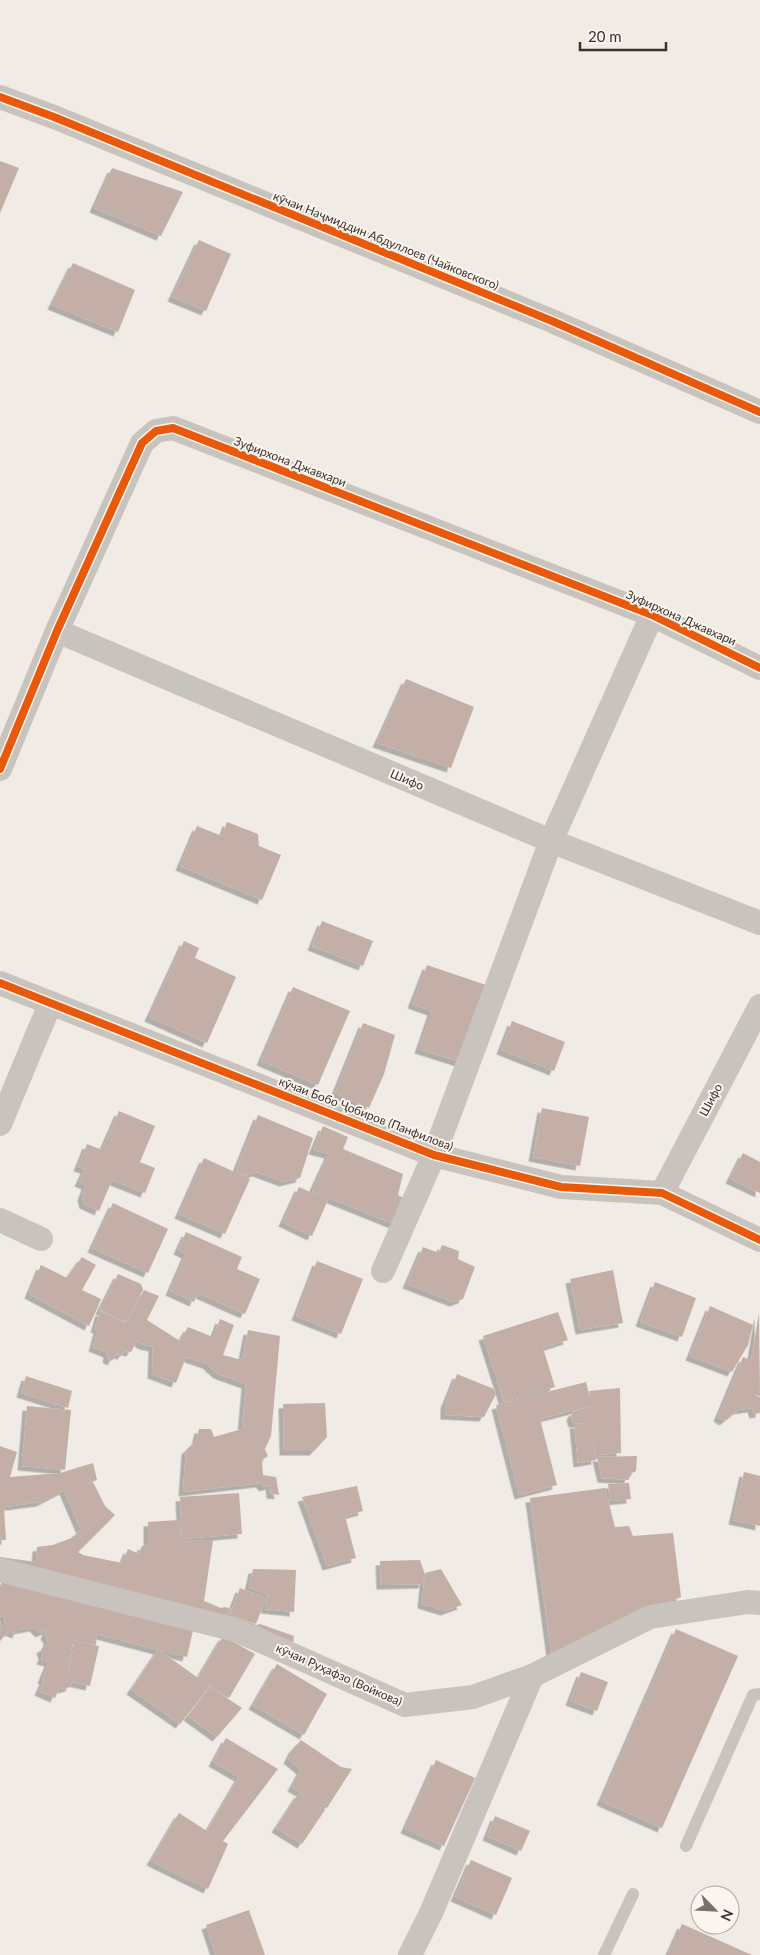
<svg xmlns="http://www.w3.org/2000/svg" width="760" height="1955" viewBox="0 0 760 1955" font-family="Lato,sans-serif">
  <defs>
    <filter id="shadow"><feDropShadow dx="-4.5" dy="4.5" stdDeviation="0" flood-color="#0004"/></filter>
  </defs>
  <rect width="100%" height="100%" fill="#f0ebe5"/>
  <g fill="#c3afa7" filter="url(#shadow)">
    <polygon points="0,161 19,168 0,213"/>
    <polygon points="112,168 183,192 161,236 94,208"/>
    <polygon points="199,240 231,254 206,311 172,297"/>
    <polygon points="73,263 135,290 118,332 52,305"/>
    <polygon points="406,679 474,707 451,768 377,743"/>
    <polygon points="227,822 258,834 259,846 281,855 262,900 180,866 197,826 222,836"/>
    <polygon points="322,921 373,941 363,966 312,946"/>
    <polygon points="184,941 199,948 195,958 236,977 207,1043 149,1017"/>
    <polygon points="427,965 489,986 460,1062 419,1049 432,1011 412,1004"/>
    <polygon points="293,987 350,1011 318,1085 261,1061"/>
    <polygon points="512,1021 565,1042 554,1071 501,1050"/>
    <polygon points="363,1023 395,1035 384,1074 369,1108 335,1093"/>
    <polygon points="542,1108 589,1117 580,1166 533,1157"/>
    <polygon points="119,1111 155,1126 140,1162 155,1168 145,1193 112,1180 99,1211 84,1204 82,1196 86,1185 79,1182 85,1169 78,1167 87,1144 102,1150"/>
    <polygon points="258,1115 313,1138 300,1178 284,1182 257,1172 245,1176 236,1170"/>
    <polygon points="323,1126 348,1137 343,1149 403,1174 398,1195 407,1200 394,1224 312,1191 329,1154 313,1150"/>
    <polygon points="743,1153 760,1162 760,1193 730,1179"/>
    <polygon points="204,1158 250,1179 225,1234 179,1214"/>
    <polygon points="299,1187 328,1200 312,1236 283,1222"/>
    <polygon points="113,1203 168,1229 148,1273 92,1248"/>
    <polygon points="186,1232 242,1257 237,1269 260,1279 245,1314 198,1293 194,1302 170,1291 186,1254 178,1250"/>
    <polygon points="442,1245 459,1251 458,1259 475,1267 463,1299 454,1302 407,1284 423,1247 439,1253"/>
    <polygon points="82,1257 96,1265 82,1290 101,1299 97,1309 95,1308 97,1309 89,1326 29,1294 41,1265 67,1278"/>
    <polygon points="317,1261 363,1279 341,1334 296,1316"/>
    <polygon points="613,1270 623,1323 580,1330 570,1279"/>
    <polygon points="118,1274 141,1284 143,1290 126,1322 100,1310"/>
    <polygon points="655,1282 696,1298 682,1337 640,1322"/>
    <polygon points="144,1290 159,1296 147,1320 180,1341 188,1327 213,1337 220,1319 234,1325 223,1355 242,1360 248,1330 280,1336 271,1436 265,1449 264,1447 268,1456 262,1460 263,1475 276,1477 279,1495 271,1494 270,1485 264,1487 260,1483 183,1492 186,1450 196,1441 199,1429 211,1429 214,1437 242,1429 246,1384 218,1374 207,1364 186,1357 176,1383 152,1374 153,1347 144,1345 137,1341 131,1352 125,1351 122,1355 116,1354 112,1361 107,1358 108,1353 93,1347 98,1329 95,1328 100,1311 126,1323"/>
    <polygon points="710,1306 753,1325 748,1345 732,1372 690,1356"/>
    <polygon points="558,1312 568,1340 543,1348 555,1387 504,1402 483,1336"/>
    <polygon points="759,1313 760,1396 753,1395 760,1397 760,1413 754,1414 752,1408 738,1410 724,1421 718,1417 743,1357 751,1360"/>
    <polygon points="457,1374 494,1389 496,1394 484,1417 445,1415 445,1404"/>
    <polygon points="26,1376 72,1391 68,1408 21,1393"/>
    <polygon points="586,1382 591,1402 589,1391 620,1388 621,1453 596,1455 592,1434 596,1460 578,1463 574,1424 592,1423 573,1423 571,1416 573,1412 594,1405 540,1419 557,1485 519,1495 496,1405"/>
    <polygon points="325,1403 327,1437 314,1451 284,1451 283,1404"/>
    <polygon points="27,1406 71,1410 65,1470 22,1466"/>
    <polygon points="0,1446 17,1452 10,1477 60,1473 93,1463 97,1480 78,1487 93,1482 105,1506 115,1515 78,1552 83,1555 122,1563 128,1549 139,1554 142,1546 148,1544 148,1522 179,1520 182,1540 213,1540 204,1601 221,1608 225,1607 231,1609 229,1613 227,1613 256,1625 260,1624 294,1636 292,1650 0,1565 0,1557 36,1562 37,1547 53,1545 74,1537 77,1532 81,1530 64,1490 41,1502 4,1507 6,1540 0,1540"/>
    <polygon points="637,1456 636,1471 630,1474 629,1480 602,1478 597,1457"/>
    <polygon points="744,1472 760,1476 760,1526 733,1520"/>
    <polygon points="629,1483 631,1499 610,1501 608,1484"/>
    <polygon points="357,1486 363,1511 345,1516 356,1558 327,1566 302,1497"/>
    <polygon points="605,1488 615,1527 629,1526 633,1536 673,1533 681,1597 551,1653 530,1498"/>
    <polygon points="239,1493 242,1534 182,1539 180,1497"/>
    <polygon points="420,1560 425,1575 423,1584 381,1585 380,1561"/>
    <polygon points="253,1569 296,1570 294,1612 265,1609 268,1595 249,1587"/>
    <polygon points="441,1569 462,1605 445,1611 422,1604 425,1573"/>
    <polygon points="3,1580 194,1626 187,1657 159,1650 198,1678 223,1636 255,1654 229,1698 204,1681 210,1686 180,1724 131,1690 158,1650 97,1634 96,1645 73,1640 66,1681 75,1641 99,1646 90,1686 72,1682 70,1687 62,1689 61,1685 55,1698 39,1691 44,1680 42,1679 49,1662 41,1660 43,1655 41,1649 47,1645 48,1639 45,1635 47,1630 40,1633 34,1627 18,1630 17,1634 9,1631 4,1637 0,1637 0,1627 4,1625 5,1617 0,1616 0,1586"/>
    <polygon points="240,1588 266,1598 256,1624 230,1614"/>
    <polygon points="676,1629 738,1656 662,1828 601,1801"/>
    <polygon points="277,1664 327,1694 304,1735 253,1705"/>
    <polygon points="581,1672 608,1682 597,1711 570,1701"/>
    <polygon points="210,1687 242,1708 217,1737 188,1716"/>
    <polygon points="226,1738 278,1769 223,1841 228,1844 208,1889 151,1861 179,1813 207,1831 239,1777 213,1762"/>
    <polygon points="301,1740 341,1767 352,1769 327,1808 292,1787 301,1770 288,1759 293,1749"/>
    <polygon points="436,1760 475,1778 444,1846 405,1829"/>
    <polygon points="299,1793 325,1810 302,1844 276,1828"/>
    <polygon points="495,1816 530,1831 521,1851 487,1836"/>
    <polygon points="471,1860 512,1878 496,1915 455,1897"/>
    <polygon points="249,1910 265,1955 216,1955 206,1925"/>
    <polygon points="682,1924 752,1955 668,1955"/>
  </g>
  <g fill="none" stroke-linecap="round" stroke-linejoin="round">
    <g stroke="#c9c3be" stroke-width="12">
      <polyline points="686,1846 753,1695 760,1694"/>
      <polyline points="604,1955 633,1894"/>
    </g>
    <g stroke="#c9c3be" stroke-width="24">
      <polyline points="0,97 54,117 552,321 760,412"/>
      <polyline points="57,631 551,841 760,923"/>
      <polyline points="0,769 57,631 142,443 156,431 173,428 652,615 760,668"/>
      <polyline points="0,983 434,1155 561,1187 662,1193 760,1240"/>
      <polyline points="0,1124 50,1004"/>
      <polyline points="662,1193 760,1006"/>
      <polyline points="0,1220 41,1239"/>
      <polyline points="383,1271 434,1155 551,841 652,615"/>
      <polyline points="0,1570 236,1630 405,1705 473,1697 532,1676 650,1617 748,1602 760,1603"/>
      <polyline points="410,1955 431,1913 532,1676"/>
    </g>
    <defs>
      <g id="cycleway">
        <polyline points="0,97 54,117 552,321 760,412"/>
        <polyline points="0,769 57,631 142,443 156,431 173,428 652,615 760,668"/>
        <polyline points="0,983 434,1155 561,1187 662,1193 760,1240"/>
      </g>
    </defs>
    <use href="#cycleway" stroke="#fbf5ee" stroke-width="11"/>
    <use href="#cycleway" stroke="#e8590c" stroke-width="8"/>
  </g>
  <g text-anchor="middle" stroke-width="4" stroke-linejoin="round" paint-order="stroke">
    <g font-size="12" fill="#3b302b" stroke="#fbf5ee">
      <text transform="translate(386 241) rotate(22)" y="4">кӯчаи Наҷмиддин Абдуллоев (Чайковского)</text>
      <text transform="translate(290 462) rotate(21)" y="4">Зуфирхона Джавхари</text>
      <text transform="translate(681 618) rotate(24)" y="4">Зуфирхона Джавхари</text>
      <text transform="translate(407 780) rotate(23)" y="4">Шифо</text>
      <text transform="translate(711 1100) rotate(-62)" y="4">Шифо</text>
      <text transform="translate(366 1114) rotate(21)" y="4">кӯчаи Бобо Ҷобиров (Панфилова)</text>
      <text transform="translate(339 1675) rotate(24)" y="4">кӯчаи Руҳафзо (Войкова)</text>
    </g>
  </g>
  <g transform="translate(715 1910) rotate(114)"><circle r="24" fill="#fbf5ee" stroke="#aea6a0"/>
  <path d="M0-4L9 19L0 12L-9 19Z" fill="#7a716c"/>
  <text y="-8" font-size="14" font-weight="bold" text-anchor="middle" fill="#3b302b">N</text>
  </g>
  <path d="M580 42v8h86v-8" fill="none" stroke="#3b302b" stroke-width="2.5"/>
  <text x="588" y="42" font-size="15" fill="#3b302b" stroke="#fbf5ee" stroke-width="4" paint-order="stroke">20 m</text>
</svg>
